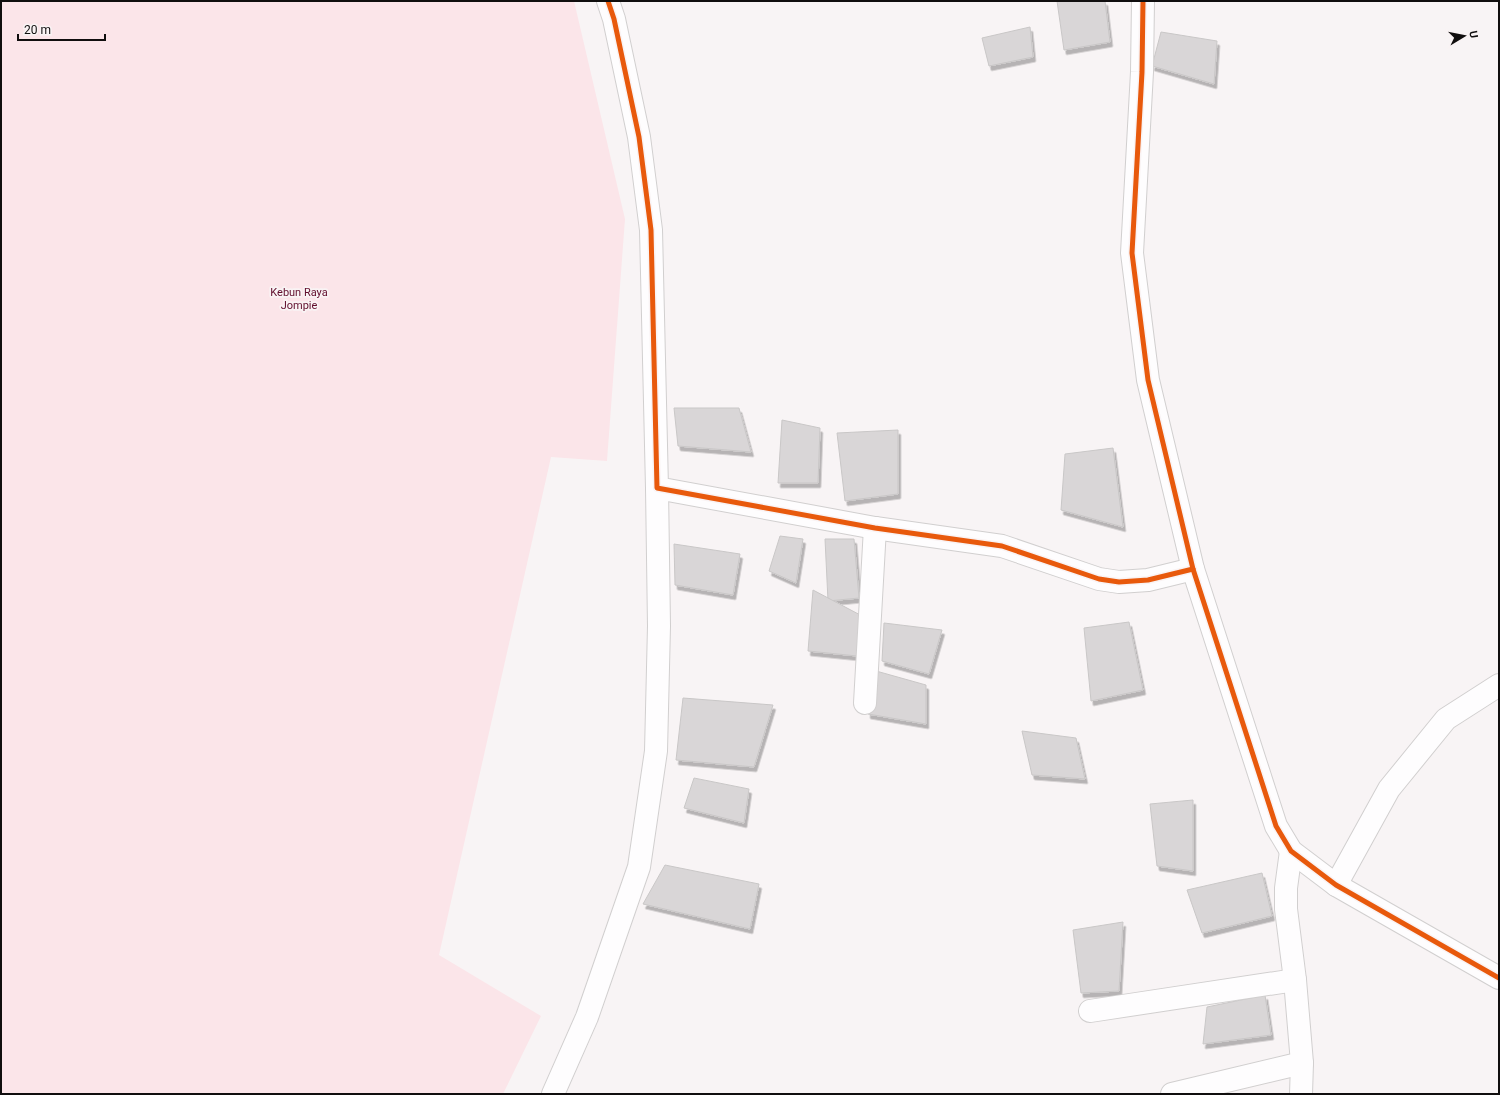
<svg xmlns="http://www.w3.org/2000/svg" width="1500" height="1095" viewBox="0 0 1500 1095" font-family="Roboto,sans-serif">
  <defs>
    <filter id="shadow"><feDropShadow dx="2.5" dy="4.5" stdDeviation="0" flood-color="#0004"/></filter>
  </defs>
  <rect width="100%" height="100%" fill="#f8f4f5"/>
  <polygon fill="#fbe5e9" points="1,1 574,1 625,219 607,461 551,457 439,955 541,1016 503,1094 1,1094"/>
  <g fill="#d9d6d7" stroke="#c9c7c7" filter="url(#shadow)">
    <polygon points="1057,1 1105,1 1110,42 1064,50"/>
    <polygon points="1030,27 1033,57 989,66 982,38"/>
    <polygon points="1161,32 1217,41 1214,84 1152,66"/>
    <polygon points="674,408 739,408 751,452 678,446"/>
    <polygon points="782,420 820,428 818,483 778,483"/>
    <polygon points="898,430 898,494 845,501 837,433"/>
    <polygon points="1113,448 1123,527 1061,510 1065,454"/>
    <polygon points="780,536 803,539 796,583 769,571"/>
    <polygon points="825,539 854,539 859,598 828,601"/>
    <polygon points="674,544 740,554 733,595 675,585"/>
    <polygon points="813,590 864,617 857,656 808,651"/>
    <polygon points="1129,622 1143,690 1091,701 1084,628"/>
    <polygon points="884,623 942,630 929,674 882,661"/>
    <polygon points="869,669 926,685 926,724 868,714"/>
    <polygon points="683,698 773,705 754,767 676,760"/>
    <polygon points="1022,731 1076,738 1085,779 1032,775"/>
    <polygon points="694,778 749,789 744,823 684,808"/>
    <polygon points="1193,800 1193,871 1157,866 1150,804"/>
    <polygon points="665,865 759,884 750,929 643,904"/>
    <polygon points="1262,873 1272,916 1202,933 1187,890"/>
    <polygon points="1123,922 1119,991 1081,993 1073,930"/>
    <polygon points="1265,995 1271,1035 1203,1044 1207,1007"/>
  </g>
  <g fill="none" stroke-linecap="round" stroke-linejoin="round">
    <defs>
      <g id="minor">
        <polyline points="608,1 614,19 639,137 651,230 657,488 875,528 1002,546 1099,579 1119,582 1148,580 1193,569"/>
        <polyline points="1143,1 1142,72 1132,253 1148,380 1193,569 1276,826 1291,851 1336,885 1499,978"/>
        <polyline points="865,703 875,528"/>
        <polyline points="1291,851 1286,888 1286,909 1295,980 1302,1063 1301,1094"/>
        <polyline points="1336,885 1389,789 1446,719 1499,685"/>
        <polyline points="1090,1011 1295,980"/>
        <polyline points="553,1094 587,1017 639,867 656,751 659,626 657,488"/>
        <polyline points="1172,1094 1302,1063"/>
      </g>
    </defs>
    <use href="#minor" stroke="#d1cfcf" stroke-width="24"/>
    <use href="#minor" stroke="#fefdfe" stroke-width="22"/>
    <defs>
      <g id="cycleway">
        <polyline points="608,1 614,19 639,137 651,230 657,488 875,528 1002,546 1099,579 1119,582 1148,580 1193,569"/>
        <polyline points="1143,1 1142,72 1132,253 1148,380 1193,569 1276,826 1291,851 1336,885 1499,978"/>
      </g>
    </defs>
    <use href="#cycleway" stroke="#f9f3f4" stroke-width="8"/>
    <use href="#cycleway" stroke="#e8590c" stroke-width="5"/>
  </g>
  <g text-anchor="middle" stroke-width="3.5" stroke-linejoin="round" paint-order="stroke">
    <g font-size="11" fill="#600d2c" stroke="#f9f3f4">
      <text x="299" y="296">Kebun Raya<tspan x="299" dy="13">Jompie</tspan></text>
    </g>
  </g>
  <rect width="1500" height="1095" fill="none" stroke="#100e0e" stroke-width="4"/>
  <g transform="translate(1464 36) rotate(80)" stroke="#f9f3f4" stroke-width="3" paint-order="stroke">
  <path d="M0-3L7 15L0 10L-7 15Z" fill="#100e0e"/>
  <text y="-6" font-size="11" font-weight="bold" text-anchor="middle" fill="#100e0e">U</text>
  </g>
  <path d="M18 34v6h87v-6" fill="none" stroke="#100e0e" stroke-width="2"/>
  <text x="24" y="34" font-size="12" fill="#100e0e" stroke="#f9f3f4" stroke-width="3" paint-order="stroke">20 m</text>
</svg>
